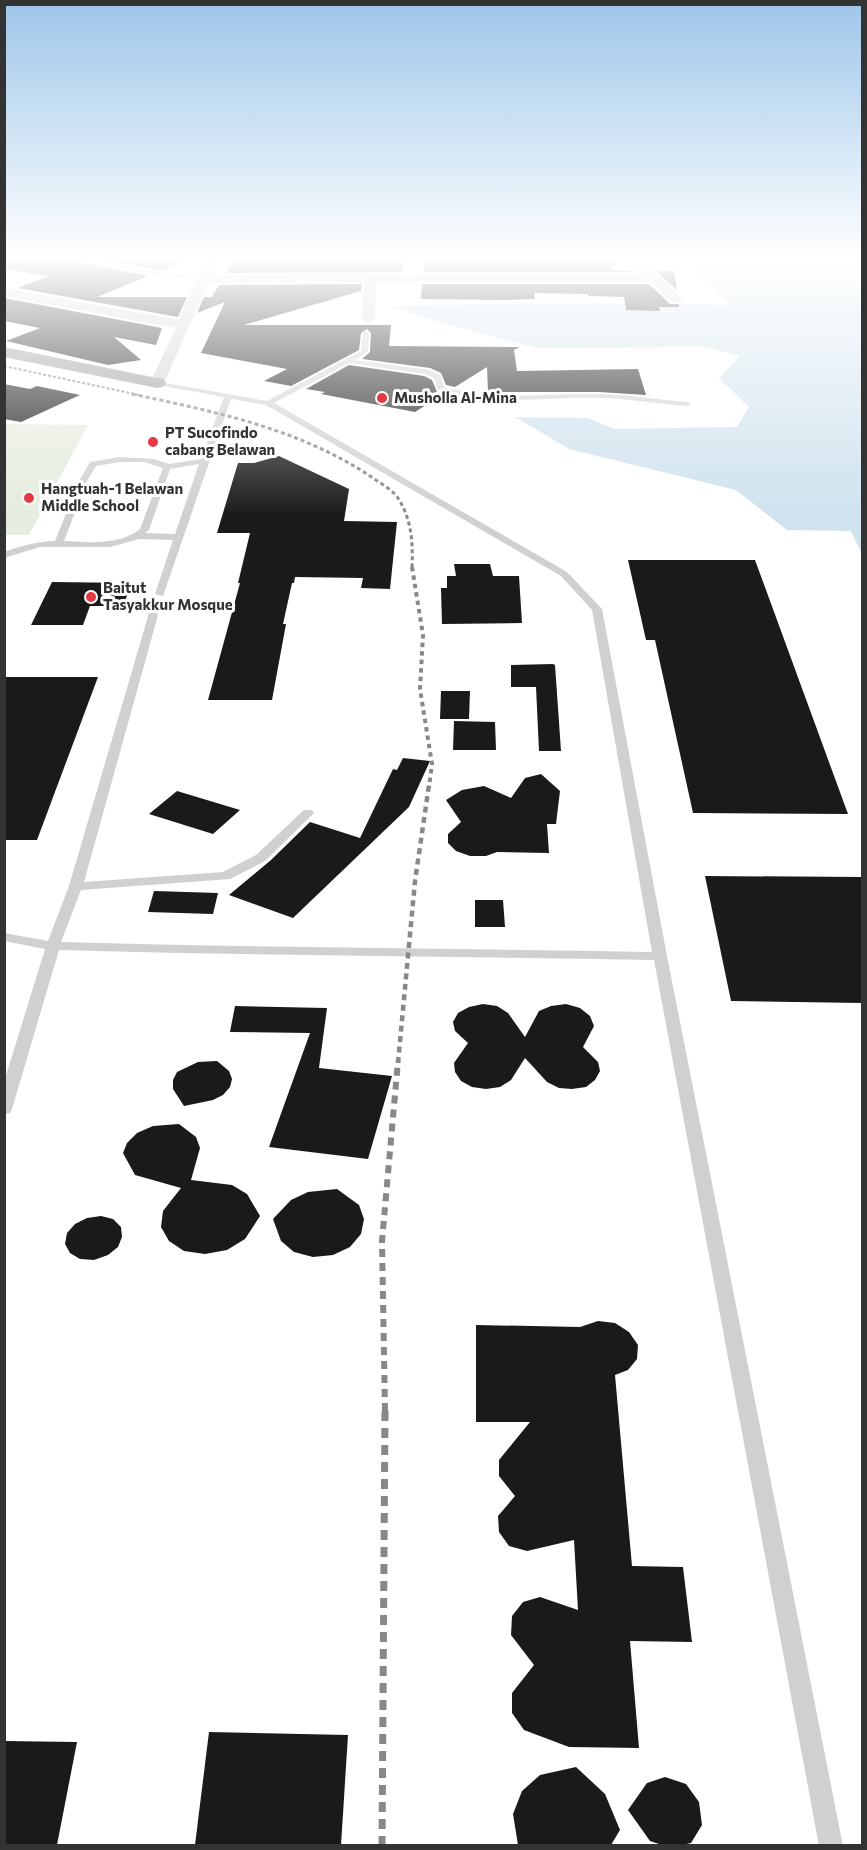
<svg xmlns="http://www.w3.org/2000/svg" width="867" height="1850" viewBox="0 0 867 1850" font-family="Commissioner,sans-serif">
  <rect width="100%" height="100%" fill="#fff"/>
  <polygon fill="#e6ecdf" points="5,424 88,425 29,535 5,535"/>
  <polygon fill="#cfe2ee" points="690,257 862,257 862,554 851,531 787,530 736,490 569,449 515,417 588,418 615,429 737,427 749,407 719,378 740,356 707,347 535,348 418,316 391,306 568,303 731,305 699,272"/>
  <g fill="#1a1a1a">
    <polygon points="5,257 56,257 148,276 97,297 187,297 178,317 18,288 49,276 4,269"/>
    <polygon points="86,257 187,257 185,259 189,260 162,270"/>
    <polygon points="376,257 403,257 402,272 226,273 234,260 337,261 338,259 376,260"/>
    <polygon points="455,257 617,257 612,270 642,272 424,272 425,262 455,262"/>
    <polygon points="658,271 674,271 677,290 659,274"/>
    <polygon points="362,284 361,291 244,325 391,325 389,346 520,347 514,350 517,371 638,369 646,395 599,392 488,392 487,367 455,387 446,385 441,373 430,368 362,359 370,352 371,333 367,329 361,333 359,350 291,386 264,381 287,369 201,353 225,302 197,313 204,297 212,297 219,285"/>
    <polygon points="422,284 649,284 670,304 679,304 679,307 659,307 660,311 626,310 624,297 588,296 588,294 534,293 535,299 505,300 421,299"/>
    <polygon points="4,298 162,328 156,345 114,337 141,360 108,365 6,341 40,328 4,321"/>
    <polygon points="349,365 424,376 432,380 437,392 444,394 415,412 321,394 325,392 306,389"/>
    <polygon points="4,384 30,389 37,386 80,395 21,422 4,419"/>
    <polygon points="279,456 349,489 344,521 397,522 390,589 361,588 363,578 295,577 294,583 292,583 283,624 286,624 272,700 208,700 240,583 238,583 250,533 217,533 238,463 254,463"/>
    <polygon points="628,560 755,560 848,814 693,813 655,640 646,640"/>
    <polygon points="454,564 490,564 493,576 519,576 522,623 442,624 441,588 447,588 447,576 456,576"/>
    <polygon points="52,582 132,583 123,606 90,606 83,625 31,625"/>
    <polygon points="553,664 555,665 561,751 539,751 536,687 511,687 511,665"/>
    <polygon points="4,677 98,677 37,840 4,840"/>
    <polygon points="441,691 470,691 469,719 440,719"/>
    <polygon points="454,721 495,722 496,750 453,750"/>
    <polygon points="403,758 430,761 409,807 293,918 229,895 271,860 310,822 360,838 393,769 397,770"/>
    <polygon points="541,774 560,791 556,824 547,824 549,853 497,852 486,856 470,856 456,851 448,843 448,834 461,822 446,800 462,790 484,786 511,798 525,778"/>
    <polygon points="177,791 240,810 213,834 149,814"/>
    <polygon points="705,876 862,877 862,1003 731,1001"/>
    <polygon points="154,891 218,893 213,914 148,912"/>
    <polygon points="475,900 503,900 505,927 475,927"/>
    <polygon points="483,1004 497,1006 508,1013 525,1037 539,1011 551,1006 566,1004 580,1008 590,1016 594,1026 583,1047 598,1062 600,1071 595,1080 586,1087 572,1089 559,1088 547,1082 525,1058 511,1080 500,1087 486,1089 472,1087 461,1081 455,1072 454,1063 468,1043 455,1031 453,1022 458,1013 469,1007"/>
    <polygon points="235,1006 327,1008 319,1068 392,1076 368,1159 269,1147 310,1033 230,1032"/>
    <polygon points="217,1061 229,1071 232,1079 230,1087 223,1095 213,1100 184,1106 173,1089 173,1080 177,1072 198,1062"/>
    <polygon points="179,1124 196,1137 200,1148 191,1180 232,1185 247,1194 260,1216 245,1239 227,1250 205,1254 184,1251 169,1241 161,1227 163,1211 181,1188 135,1175 123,1153 127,1143 137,1133 153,1126"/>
    <polygon points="337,1189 359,1205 364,1219 361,1234 350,1247 333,1255 313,1257 294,1252 281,1241 273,1219 291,1200 308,1192"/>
    <polygon points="101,1216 113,1219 121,1227 122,1237 118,1247 108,1255 94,1260 80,1259 70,1253 65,1244 67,1233 75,1224 87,1218"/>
    <polygon points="598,1321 615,1323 629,1332 638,1345 637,1359 628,1370 615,1375 632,1566 683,1567 692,1642 630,1641 639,1748 569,1747 524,1730 512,1713 512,1693 534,1665 511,1635 512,1616 523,1602 540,1597 578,1610 574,1540 527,1551 509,1546 499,1532 498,1516 515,1496 499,1476 499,1460 530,1422 476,1422 476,1325 580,1327"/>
    <polygon points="209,1732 348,1735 341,1845 195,1845"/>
    <polygon points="4,1741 77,1742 57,1845 4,1845"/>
    <polygon points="576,1767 605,1794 620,1830 611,1845 518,1845 513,1814 522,1791 540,1775"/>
    <polygon points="665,1777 686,1784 699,1802 702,1825 691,1843 682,1845 662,1845 650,1841 628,1810 647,1783"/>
  </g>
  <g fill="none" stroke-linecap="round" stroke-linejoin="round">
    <g fill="#d0d0d0" fill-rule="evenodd">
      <polygon points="58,257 72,257 165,273 207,277 204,279 165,277"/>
      <path d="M366,331L369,333L368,352L355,360L430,370L440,375L444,387C491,401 538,394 586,394C620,393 653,399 687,402L691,404L687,406C659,404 632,399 604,398C546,396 495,407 438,390L434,378L425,374L349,363L274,403L567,572L602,609L667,956L843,1846H819L654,960C455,956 257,956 59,950L12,1109L10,1113L4,1114V1082L45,949L4,941V933L48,941L69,886L149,613H157L158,615L84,882L223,872L256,855L304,810H312L314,813L265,861L230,879L81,890L61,942C258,948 455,948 652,952L592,610L561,576L266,405L231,399L163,596L155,594L173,540L139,539L110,547H40L4,558V552C21,546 37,541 55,541L79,481L90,462L120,457L154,459L169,464L201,459L224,397L157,385H154V381L267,401L361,351L363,333ZM144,462L163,468L140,529C118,546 90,542 64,541L87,481L96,466L120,462ZM199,464L175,534L145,533L149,530L170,469Z"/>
    </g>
    <polygon fill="#d0d0d0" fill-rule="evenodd" points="206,257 218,257 211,275 645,274 640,257 652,257 657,275 683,299 677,303 672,302 650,282 376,282 375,319 368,323 361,319 364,282 208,283 164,383 157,387 150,383 176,328 4,296 4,288 179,320"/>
    <polygon fill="#9a9a9a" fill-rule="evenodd" points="4,347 157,378 163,379 166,383 163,387 157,388 4,357"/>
    <polyline stroke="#888" stroke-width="2" stroke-dasharray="3 2" stroke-linecap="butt" points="4,366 139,395"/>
    <path stroke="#888" stroke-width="3" stroke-dasharray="4 3" stroke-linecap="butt" d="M132,394C216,412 301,429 373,478C381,484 393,490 398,498C412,520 413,543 412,568"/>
    <polyline stroke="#888" stroke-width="4" stroke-dasharray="4.5 4" stroke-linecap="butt" points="412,567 423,635 420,689 432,764 429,787"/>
    <polyline stroke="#888" stroke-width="4.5" stroke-dasharray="6 4.5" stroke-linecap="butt" points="398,1063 415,881 429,785"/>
    <polyline stroke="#888" stroke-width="6" stroke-dasharray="8 6" stroke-linecap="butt" points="385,1411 382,1241 398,1061"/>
    <polyline stroke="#888" stroke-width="7" stroke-dasharray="10 7" stroke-linecap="butt" points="382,1846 385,1410"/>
  </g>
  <linearGradient id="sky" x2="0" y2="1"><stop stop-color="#9ec6ea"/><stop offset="0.5" stop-color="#fff"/><stop offset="1" stop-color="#fff" stop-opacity="0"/></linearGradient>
  <rect width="867" height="516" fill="url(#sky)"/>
  <g fill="#e63946" stroke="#fff" stroke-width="2">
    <circle cx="382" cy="398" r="6"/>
    <circle cx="153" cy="442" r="6"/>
    <circle cx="29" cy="498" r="6"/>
    <circle cx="91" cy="597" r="6"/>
  </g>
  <g text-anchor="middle" stroke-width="6" stroke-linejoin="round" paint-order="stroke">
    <g font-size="15" font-weight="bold" fill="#333" stroke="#fff" text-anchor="start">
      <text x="394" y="403">Musholla Al-Mina</text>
      <text x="165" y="438">PT Sucofindo<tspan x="165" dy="17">cabang Belawan</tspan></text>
      <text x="41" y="494">Hangtuah-1 Belawan<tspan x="41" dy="17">Middle School</tspan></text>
      <text x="103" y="593">Baitut<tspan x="103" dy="17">Tasyakkur Mosque</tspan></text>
    </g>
  </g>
  <rect width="867" height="1850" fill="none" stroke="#333333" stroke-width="12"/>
</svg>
